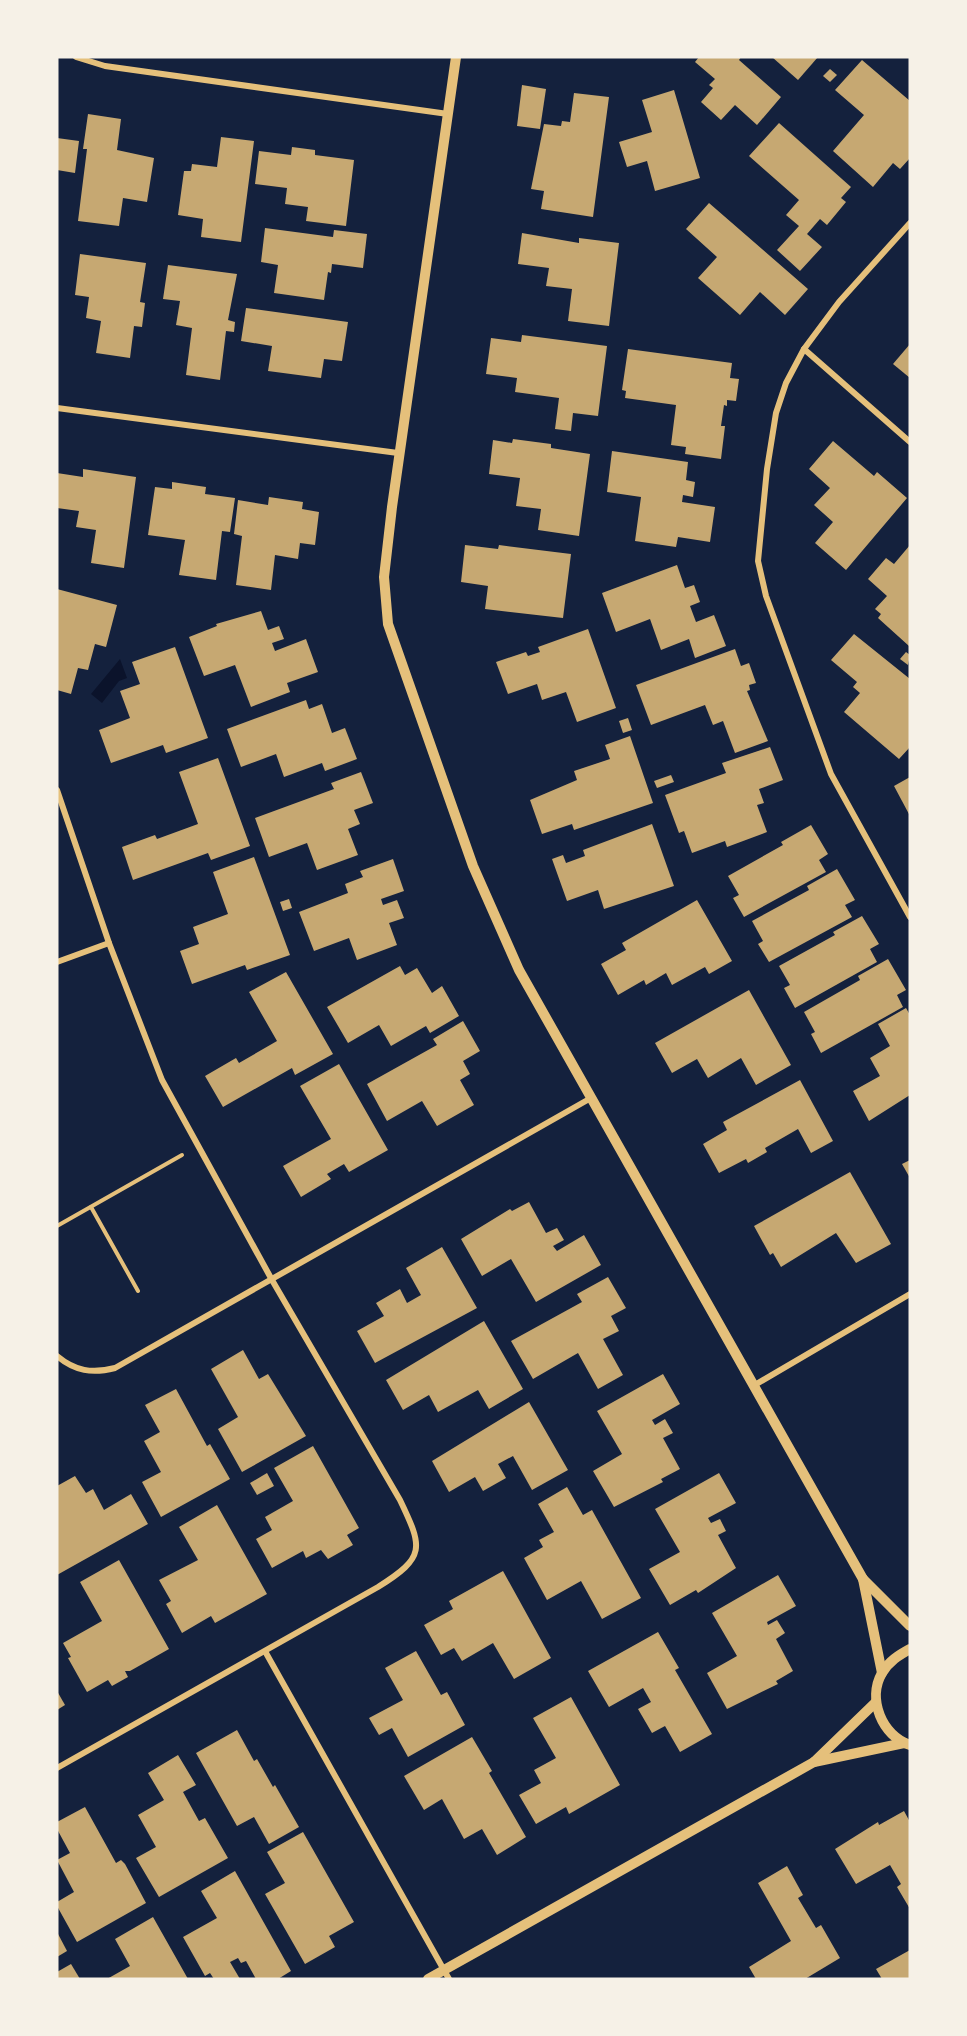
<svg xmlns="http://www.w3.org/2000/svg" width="967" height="2036" viewBox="0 0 967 2036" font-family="Jost,sans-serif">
  <rect width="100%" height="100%" fill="#14213d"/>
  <polygon fill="#0b132b" points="120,659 127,678 119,681 102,703 91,694"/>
  <g fill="#c6a872">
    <polygon points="699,57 741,57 739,60 781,97 757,125 735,105 721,120 701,102 713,88 709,85 715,79 695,62"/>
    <polygon points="772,57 818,57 798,80"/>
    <polygon points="862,60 910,101 910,158 900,169 893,163 873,187 833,151 864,115 835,90"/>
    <polygon points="830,69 837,75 830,82 823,76"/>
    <polygon points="522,85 546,89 540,129 517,126"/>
    <polygon points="674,90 700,178 655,191 647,161 627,167 619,142 652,132 642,100"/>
    <polygon points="574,93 609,97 593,217 541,209 544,191 531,189 544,124 561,126 562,121 570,122"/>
    <polygon points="88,114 121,119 117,150 154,158 147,202 123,198 119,226 78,221 87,149 83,149"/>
    <polygon points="779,123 851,187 841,198 846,202 827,225 820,219 807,234 822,247 800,271 777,250 799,226 786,215 799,200 749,156"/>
    <polygon points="221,137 254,141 241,242 201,237 203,219 178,215 184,171 191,171 192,164 217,167"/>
    <polygon points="57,138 79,141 75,173 57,170"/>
    <polygon points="292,147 315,150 315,155 354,160 346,226 306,221 308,207 285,204 287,188 255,184 259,151 291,155"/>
    <polygon points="709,203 808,289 785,315 760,292 740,315 698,278 717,257 686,229"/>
    <polygon points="265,228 333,237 334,230 367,234 363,268 332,264 331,273 328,272 324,300 274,293 278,265 261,262"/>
    <polygon points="522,233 579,243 579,238 619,243 609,326 568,321 572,289 546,286 549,268 518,264"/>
    <polygon points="80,254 146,263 140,302 145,303 142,327 134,326 130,358 96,353 101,321 86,318 89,297 75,295"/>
    <polygon points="168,265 237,274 228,320 235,322 234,332 226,331 220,380 186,375 192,328 176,325 180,301 163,299"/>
    <polygon points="246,308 348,322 342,361 324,359 321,378 268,371 272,346 241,341"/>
    <polygon points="522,335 607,346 598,416 573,413 571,431 555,429 559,398 515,392 517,378 486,374 491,338 521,342"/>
    <polygon points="910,344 910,378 893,364"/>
    <polygon points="628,349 732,363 730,378 739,379 736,401 727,400 727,406 724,405 721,426 725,426 721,459 685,454 686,447 671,445 676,405 625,398 626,391 622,390"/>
    <polygon points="513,439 551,444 551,448 590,454 579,536 538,530 541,509 516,506 520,478 489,474 493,440 512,443"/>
    <polygon points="833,441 874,476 877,472 907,498 846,570 815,543 833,522 814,505 830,488 809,469"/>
    <polygon points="612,451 688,462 686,480 695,482 693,497 683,495 682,502 715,507 710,542 678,537 676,547 635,541 641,497 607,492"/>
    <polygon points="83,469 136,477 124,568 91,563 96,530 76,527 79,511 57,508 57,473 83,477"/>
    <polygon points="172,482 206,487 205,494 235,498 230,532 222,531 216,580 179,575 185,540 148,535 155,487 172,489"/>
    <polygon points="269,497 303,502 302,509 319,512 315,545 300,543 298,559 275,555 271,590 236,585 242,536 234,534 238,500 268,505"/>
    <polygon points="465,545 498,549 499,545 571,554 563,618 485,609 488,586 461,582"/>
    <polygon points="910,545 910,644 909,646 878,618 881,614 875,609 887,596 868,579 886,558 894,564"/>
    <polygon points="677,565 685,588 694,585 700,602 690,606 696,622 714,615 726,646 695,658 689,639 661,650 650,619 616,632 602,593"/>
    <polygon points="57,589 117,605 106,647 95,644 88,670 78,668 71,694 57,690"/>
    <polygon points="261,611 268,630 279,626 284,639 272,643 275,651 306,639 318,672 287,683 290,692 251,707 235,665 204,676 189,637 217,626 216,624"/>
    <polygon points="588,629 616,708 577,722 566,692 542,700 537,684 508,694 496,662 526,652 528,656 540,652 538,647"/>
    <polygon points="854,634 910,679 910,747 899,759 844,712 860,693 853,687 857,682 831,660"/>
    <polygon points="175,647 208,738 166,753 163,745 111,763 99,730 130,718 120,691 140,684 132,662"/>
    <polygon points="735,649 741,666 749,663 756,683 749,685 750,690 747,691 768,741 735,753 723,721 713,725 705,705 651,725 636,685"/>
    <polygon points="906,652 910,655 908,665 900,659"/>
    <polygon points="306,700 309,709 322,704 332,733 345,728 357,759 325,771 322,763 284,777 276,754 241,767 227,729"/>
    <polygon points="628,718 632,730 623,733 619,721"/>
    <polygon points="630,736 653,803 574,830 572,824 542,834 530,800 577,780 574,771 610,759 605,745"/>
    <polygon points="770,747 783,780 759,789 764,803 757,805 767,832 727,847 725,841 692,853 684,831 679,833 665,795 726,773 722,763"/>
    <polygon points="218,758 250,846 211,860 208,853 133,880 122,847 155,835 157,839 198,824 179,772"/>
    <polygon points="361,772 373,803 354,810 360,824 348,829 358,855 317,870 307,843 269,857 255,818 334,789 331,783"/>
    <polygon points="671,775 674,782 657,788 654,781"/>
    <polygon points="910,777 910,816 894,786"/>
    <polygon points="652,824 674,886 604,909 598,890 567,901 552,859 563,855 566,863 585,856 583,850"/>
    <polygon points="811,825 828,854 819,860 826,872 744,917 733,898 739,895 728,876 783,845 781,842"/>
    <polygon points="254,857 290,955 247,970 245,965 192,984 180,951 199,944 193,927 228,914 213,872"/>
    <polygon points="393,859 404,891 381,899 383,905 397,900 404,918 389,923 397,945 357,960 349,938 314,951 299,912 348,893 345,884 363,877 360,871"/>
    <polygon points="837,869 855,900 845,905 852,917 769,962 758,944 763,941 752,921 809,890 807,886"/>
    <polygon points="289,899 292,908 283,911 280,902"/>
    <polygon points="697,900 732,961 709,974 705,967 672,985 666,973 646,985 644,980 618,995 601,964 626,950 622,943"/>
    <polygon points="862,916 879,944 870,949 877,962 795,1008 784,988 790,985 779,966 835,935 833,932"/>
    <polygon points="888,959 906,990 897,995 903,1007 821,1053 811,1034 815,1032 804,1012 860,980 858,976"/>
    <polygon points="400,966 405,975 417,968 432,993 442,986 459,1016 430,1033 426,1026 391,1046 379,1025 348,1043 327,1007"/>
    <polygon points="286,972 333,1054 295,1075 292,1068 223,1107 205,1076 236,1058 239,1063 277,1041 249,992"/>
    <polygon points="749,990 791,1065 756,1085 741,1058 708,1078 697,1059 672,1073 655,1043"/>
    <polygon points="906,1008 910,1015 910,1095 869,1121 853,1091 880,1076 870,1058 890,1046 878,1024"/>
    <polygon points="463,1021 480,1051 463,1061 470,1074 460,1080 474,1105 437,1126 422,1101 387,1121 367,1084 437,1045 433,1039"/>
    <polygon points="339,1064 388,1150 349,1172 344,1164 327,1174 331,1179 301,1197 283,1166 331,1139 300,1086"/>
    <polygon points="800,1080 833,1141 811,1153 798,1129 765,1148 767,1152 748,1163 746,1159 719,1173 703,1144 727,1130 723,1122"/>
    <polygon points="910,1160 910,1178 902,1164"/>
    <polygon points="850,1172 891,1244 856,1263 836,1233 781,1267 773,1253 770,1255 754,1226"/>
    <polygon points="529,1202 546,1233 557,1228 564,1240 553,1246 557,1251 584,1235 601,1265 536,1302 511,1259 482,1276 461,1239 510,1209 512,1211"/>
    <polygon points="442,1247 477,1308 375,1363 357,1331 384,1316 376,1303 400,1289 407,1303 421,1295 406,1268"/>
    <polygon points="608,1277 626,1308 611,1316 619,1331 603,1339 623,1375 598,1389 578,1353 533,1379 511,1341 582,1302 577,1294"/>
    <polygon points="484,1321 523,1389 489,1409 478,1390 438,1412 429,1395 403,1410 386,1380"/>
    <polygon points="243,1350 259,1379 268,1374 306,1436 242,1472 218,1429 238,1417 211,1369"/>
    <polygon points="663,1374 680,1404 652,1420 655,1425 665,1419 673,1433 663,1438 680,1469 661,1479 663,1482 614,1507 593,1471 622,1454 597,1411"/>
    <polygon points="176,1389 207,1446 210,1444 230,1479 161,1517 142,1482 161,1472 144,1441 160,1432 145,1405"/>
    <polygon points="529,1402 568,1470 532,1490 513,1456 498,1464 506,1478 483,1491 475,1477 449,1492 432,1461"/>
    <polygon points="313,1446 359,1528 347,1535 353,1545 328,1559 321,1550 306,1558 303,1551 272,1568 256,1539 272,1530 265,1517 293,1501 274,1468"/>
    <polygon points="267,1473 274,1486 257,1495 250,1483"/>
    <polygon points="719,1473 736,1503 708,1518 711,1523 720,1519 726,1531 718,1535 736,1568 698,1593 696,1590 670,1605 649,1569 680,1552 655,1509"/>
    <polygon points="75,1476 86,1493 93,1489 104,1510 131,1494 148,1524 57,1575 57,1486"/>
    <polygon points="567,1487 583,1515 592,1510 641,1598 602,1619 581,1581 547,1600 524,1558 543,1547 539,1540 554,1532 538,1504"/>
    <polygon points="217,1505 267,1594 215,1623 211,1616 182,1633 166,1604 171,1601 159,1580 198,1560 179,1527"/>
    <polygon points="119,1560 169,1649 130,1671 125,1671 128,1677 112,1686 108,1680 87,1692 68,1658 71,1657 63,1643 102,1621 80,1582"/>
    <polygon points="503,1571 551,1658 514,1679 493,1643 462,1661 454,1648 441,1655 424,1625 453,1609 449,1601"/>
    <polygon points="778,1575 796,1606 767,1622 768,1625 777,1620 785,1633 776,1639 793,1671 776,1681 778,1684 727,1709 707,1673 737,1656 712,1613"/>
    <polygon points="658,1632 679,1668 675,1670 712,1734 680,1752 665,1726 652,1733 638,1709 651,1702 643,1688 609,1707 588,1671"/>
    <polygon points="416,1651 441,1695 447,1692 465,1725 408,1757 392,1728 379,1735 369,1718 403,1700 385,1668"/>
    <polygon points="57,1691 65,1705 57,1710"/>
    <polygon points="571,1697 620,1785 569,1814 566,1807 536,1824 519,1795 541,1783 534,1770 556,1758 533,1718"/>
    <polygon points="237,1730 254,1761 257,1759 273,1787 275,1785 299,1827 269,1844 254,1817 237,1826 196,1753"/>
    <polygon points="472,1737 492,1771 489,1773 526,1837 497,1855 482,1829 464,1839 442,1799 424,1810 404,1776"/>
    <polygon points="178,1755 196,1785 183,1792 199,1821 205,1818 228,1858 159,1897 136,1858 156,1847 138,1815 164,1800 148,1773"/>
    <polygon points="85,1807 116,1863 121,1860 125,1864 146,1903 77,1942 57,1906 57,1902 74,1892 57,1860 70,1853 57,1829 57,1822"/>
    <polygon points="904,1811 910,1822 910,1909 897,1887 901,1884 890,1865 856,1884 835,1849 878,1822 879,1825"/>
    <polygon points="303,1832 354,1922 329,1936 335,1947 305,1964 265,1894 285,1883 267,1852"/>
    <polygon points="787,1866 803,1895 798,1898 816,1928 821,1925 840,1958 805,1979 756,1979 749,1967 791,1941 758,1883"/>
    <polygon points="235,1871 291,1971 278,1979 256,1979 246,1961 241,1963 238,1958 230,1962 240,1979 214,1979 210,1973 205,1976 183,1937 217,1918 201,1891"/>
    <polygon points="153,1917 188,1979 107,1979 130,1966 115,1939"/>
    <polygon points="57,1932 67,1951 57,1957"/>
    <polygon points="910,1950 910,1979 882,1979 876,1969"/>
    <polygon points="71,1964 80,1979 57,1979 57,1972"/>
  </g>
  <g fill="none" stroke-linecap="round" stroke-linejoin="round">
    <g stroke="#e5c07b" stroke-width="4">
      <polyline points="91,1207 138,1291"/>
      <polyline points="57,1226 182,1155"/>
    </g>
    <g stroke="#e5c07b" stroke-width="6">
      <polyline points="76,57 105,66 448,114"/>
      <polyline points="910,223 839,302 804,349 786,383 776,413 767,469 758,561 766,596 831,774 910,917"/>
      <polyline points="804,349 910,442"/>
      <polyline points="57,408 398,453"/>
      <path d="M57,790L109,943L162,1080L272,1280L400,1500C423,1548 426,1557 378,1587L57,1768"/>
      <polyline points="57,962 109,943"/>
      <path d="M57,1356C75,1371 92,1374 115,1368L591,1098"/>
      <polyline points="753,1386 910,1294"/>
      <polyline points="266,1653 449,1979"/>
    </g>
    <g stroke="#e5c07b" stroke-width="10">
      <polyline points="456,57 392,507 384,577 388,624 473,866 519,970 863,1579 910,1626"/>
      <polyline points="863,1579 882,1673"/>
      <path d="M910,1649C899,1655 889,1661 882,1673C867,1699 882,1736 910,1745"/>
      <polyline points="814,1762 904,1743"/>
      <polyline points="428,1979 814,1762 876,1702"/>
    </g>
  </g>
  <rect width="967" height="2036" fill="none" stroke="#f6f1e7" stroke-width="117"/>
</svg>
